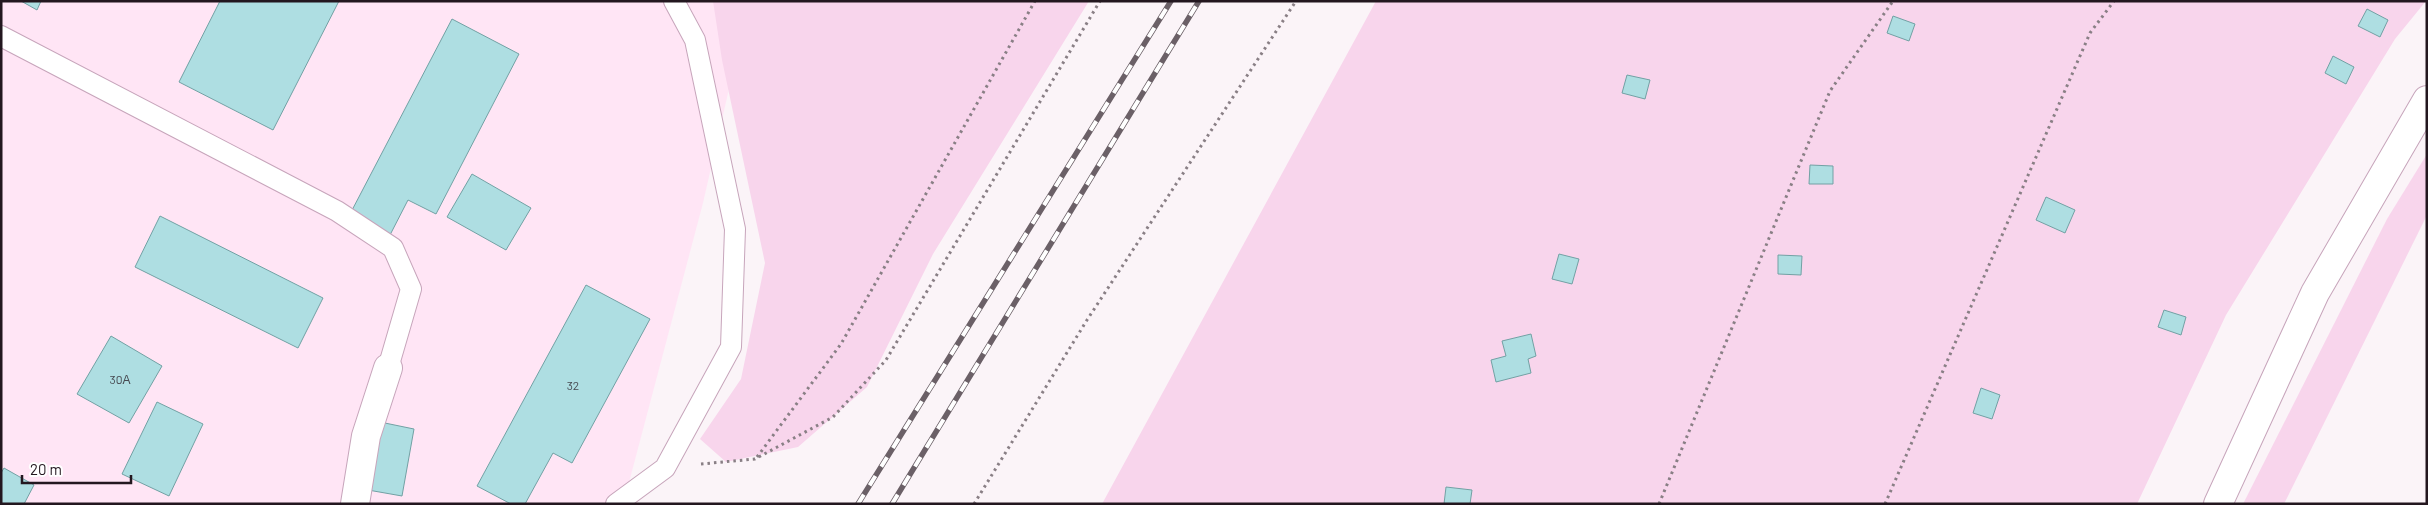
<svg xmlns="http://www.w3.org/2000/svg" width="2428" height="505" viewBox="0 0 2428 505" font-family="Barlow,sans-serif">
  <rect width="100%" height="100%" fill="#fbf4f8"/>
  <polygon fill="#ffe5f5" points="1,1 749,1 703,203 627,490 616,504 1,504"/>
  <g fill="#f8d5ec">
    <polygon points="713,1 1089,1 933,254 867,387 798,447 726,462 700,439 741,379 765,263 722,60"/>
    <polygon points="1376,1 2426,1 2395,39 2226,315 2137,504 1102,504"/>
    <polygon points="2427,154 2427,215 2284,504 2243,504 2387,219"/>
  </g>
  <g fill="#aedee2" stroke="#72a1a4">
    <polygon points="21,1 41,1 37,10"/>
    <polygon points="220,1 339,1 273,130 179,82"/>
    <polygon points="2367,9 2388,20 2380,37 2358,26"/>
    <polygon points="1893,16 1915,24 1909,41 1887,33"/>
    <polygon points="452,19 519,54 436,214 408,200 390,235 350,214"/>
    <polygon points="2333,56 2354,67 2346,84 2325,73"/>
    <polygon points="1627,75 1650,80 1645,99 1622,93"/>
    <polygon points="1810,165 1833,166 1833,184 1809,184"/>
    <polygon points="472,174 531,208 506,250 447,217"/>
    <polygon points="2046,197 2075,210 2065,233 2036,220"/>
    <polygon points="160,216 323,298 298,348 135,267"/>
    <polygon points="1559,254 1579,259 1572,284 1552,279"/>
    <polygon points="1778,255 1802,256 1801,275 1778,274"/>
    <polygon points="586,285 650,319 572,463 553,453 525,504 511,504 477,486"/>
    <polygon points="2164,310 2186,317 2181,335 2158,327"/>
    <polygon points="1531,334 1536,356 1528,359 1531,373 1496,382 1491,360 1506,356 1502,341"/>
    <polygon points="111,336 162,366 129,423 77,394"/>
    <polygon points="1981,388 2000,395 1992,419 1973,413"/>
    <polygon points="157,402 203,424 169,496 122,474"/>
    <polygon points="380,422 414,429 402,496 368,490"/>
    <polygon points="4,468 34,485 24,504 1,504 1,473"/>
    <polygon points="1446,487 1472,490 1470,504 1444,504"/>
  </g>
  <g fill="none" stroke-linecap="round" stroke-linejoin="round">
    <defs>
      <g id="lane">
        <polyline points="1,36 337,211 393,248 411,289 388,368"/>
        <polyline points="616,504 665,468 731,347 735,229 695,40 674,1"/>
      </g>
      <g id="street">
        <polyline points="355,504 366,436 388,368"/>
        <polyline points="2218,504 2315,293 2427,100"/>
      </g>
    </defs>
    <use href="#lane" stroke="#c7a5bb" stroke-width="22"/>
    <use href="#street" stroke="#c7a5bb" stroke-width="30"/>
    <g stroke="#897f85" stroke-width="3" stroke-dasharray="2.5 4" stroke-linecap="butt">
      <polyline points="757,457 841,344 1035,1"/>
      <polyline points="701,464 755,459 833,417 886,360 1100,1"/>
      <polyline points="974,504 1087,320 1296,1"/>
      <polyline points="1659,504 1830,91 1893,1"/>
      <polyline points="1885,504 2090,33 2114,1"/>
    </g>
    <use href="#lane" stroke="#fff" stroke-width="20"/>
    <use href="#street" stroke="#fff" stroke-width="28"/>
    <defs>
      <g id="rail">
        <polyline points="858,504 1171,1"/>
        <polyline points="892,504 1199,1"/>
      </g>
    </defs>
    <use href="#rail" stroke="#6b6067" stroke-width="5.5"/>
    <use href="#rail" stroke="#fff" stroke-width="4" stroke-dasharray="11" stroke-linecap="butt"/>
  </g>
  <g text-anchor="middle" stroke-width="4" stroke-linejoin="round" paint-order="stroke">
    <g font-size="12" fill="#464950">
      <text x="120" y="384">30А</text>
      <text x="573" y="390">32</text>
    </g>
  </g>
  <rect width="2428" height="505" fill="none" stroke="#23171f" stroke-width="5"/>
  <path d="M22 475v8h109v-8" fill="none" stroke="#23171f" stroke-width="2.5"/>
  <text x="30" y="475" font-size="15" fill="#23171f" stroke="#ffffff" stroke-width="4" paint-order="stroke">20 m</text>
</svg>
